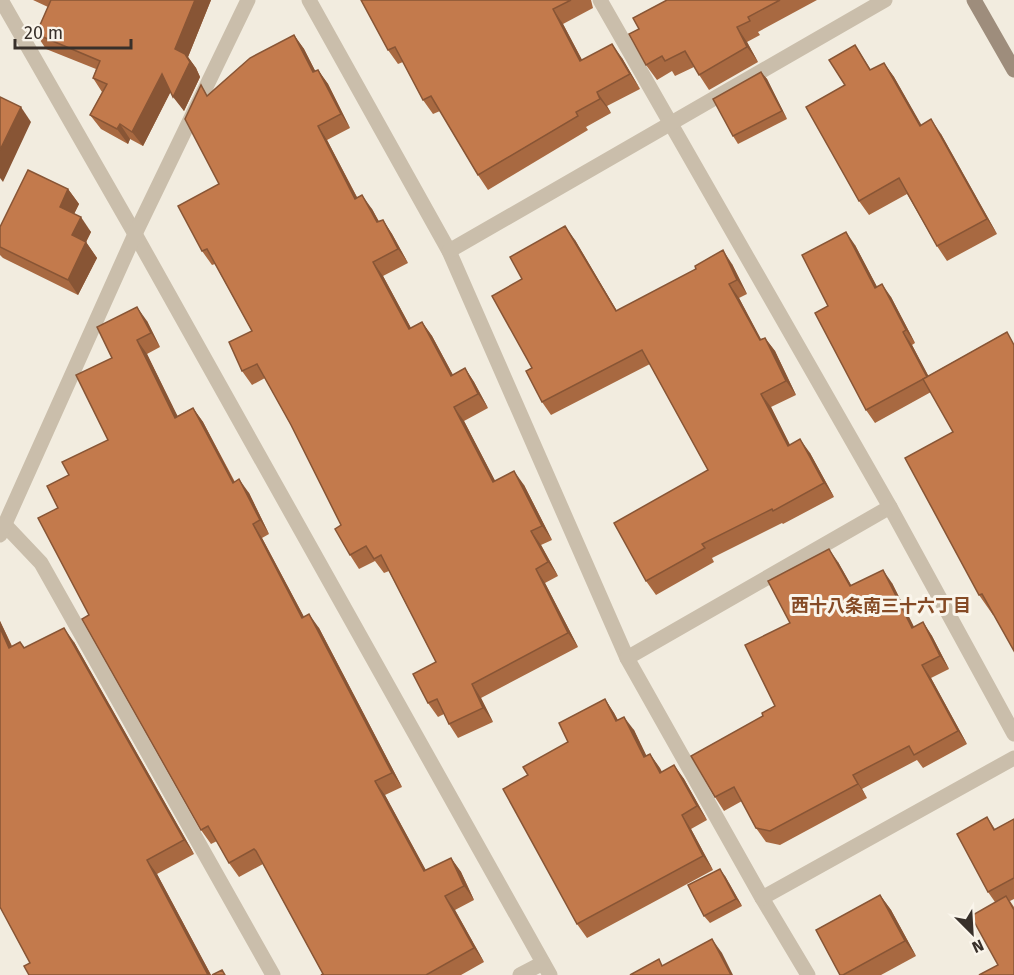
<svg xmlns="http://www.w3.org/2000/svg" width="1014" height="975" viewBox="0 0 1014 975" font-family="'Fira Sans','Noto Sans JP',sans-serif">
  <rect width="100%" height="100%" fill="#f2ecdf"/>
  <g fill="none" stroke-linecap="round" stroke-linejoin="round">
    <g stroke="#cabeab" stroke-width="15">
      <polyline points="1,0 135,234 550,975"/>
      <polyline points="309,0 449,251 627,658 762,898 808,975"/>
      <polyline points="600,0 890,507 1014,734"/>
      <polyline points="449,251 885,0"/>
      <polyline points="5,525 41,563 273,975"/>
      <polyline points="0,535 135,234 248,0"/>
      <polyline points="627,658 890,507"/>
      <polyline points="762,898 1014,758"/>
      <polyline points="520,975 543,963"/>
    </g>
    <polyline stroke="#9e8d7c" stroke-width="15" points="974,0 1014,70"/>
  </g>
  <g fill="#a86941">
    <polygon points="33,0 211,0 188,57 196,68 200,77 184,111 171,91 143,146 130,139 128,144 101,129 90,115 102,92 93,78 96,69 46,49 36,34 48,7"/>
    <polygon points="361,0 591,0 593,8 563,24 582,60 622,58 640,89 607,106 611,113 586,127 588,130 488,190 478,175 440,111 433,114 423,100 403,62 398,64 388,50"/>
    <polygon points="667,0 817,0 758,32 760,35 747,42 758,62 709,90 694,67 675,76 672,71 657,80 646,65 639,29"/>
    <polygon points="294,35 304,49 315,71 318,70 328,84 350,128 327,140 357,197 372,209 379,222 383,220 392,234 408,263 383,276 411,328 422,322 432,336 453,375 465,368 474,382 488,408 464,421 495,481 524,485 552,540 541,545 558,576 545,583 578,647 481,698 493,722 458,738 449,724 444,714 438,717 428,703 436,662 389,571 384,573 375,561 359,569 350,555 341,525 291,425 265,378 252,385 242,371 252,331 215,264 212,265 202,251 219,184 208,95"/>
    <polygon points="855,45 871,70 884,63 894,77 921,125 941,134 997,234 947,261 937,246 907,194 869,215 859,201 845,85"/>
    <polygon points="761,72 767,79 787,119 738,144 733,136"/>
    <polygon points="68,189 79,204 74,214 91,232 86,242 97,258 78,295 3,258 0,255 0,227"/>
    <polygon points="575,240 617,311 732,264 747,294 739,298 761,340 765,338 775,351 796,395 771,407 790,445 810,453 834,497 783,524 782,523 712,558 714,562 656,595 646,581 708,470 650,364 551,415 542,402 532,368 522,279"/>
    <polygon points="855,245 877,287 891,297 915,343 912,345 928,376 1007,332 993,614 993,615 979,595 953,432 931,392 875,423 866,410 828,306"/>
    <polygon points="147,321 160,347 147,354 177,416 193,408 203,422 235,482 249,493 269,534 262,538 304,617 319,628 402,787 385,795 426,871 451,858 461,872 474,900 455,910 484,962 461,975 321,975 323,974 263,864 239,877 229,863 217,841 211,844 201,830 89,615 58,508 69,475 108,440 112,358"/>
    <polygon points="838,562 851,585 892,583 914,627 923,622 932,636 949,669 931,678 967,744 923,768 917,760 862,789 867,798 780,845 766,842 756,828 742,801 724,811 715,797 763,716 775,706 790,623"/>
    <polygon points="0,621 12,646 20,642 25,648 74,642 194,854 157,874 211,975 29,975 30,963 0,907"/>
    <polygon points="605,699 614,713 618,720 634,730 646,756 650,754 662,772 674,765 684,779 707,820 691,829 713,870 587,938 577,924 568,742"/>
    <polygon points="987,817 995,829 1014,819 1014,899 1010,901 1014,907 1014,975 998,965 995,902 988,892"/>
    <polygon points="725,876 742,906 710,923 704,916"/>
    <polygon points="880,895 891,910 916,956 881,975 840,975"/>
  </g>
  <g fill="#885535">
    <polygon points="195,0 211,0 188,57 196,68 200,77 184,111 173,97 175,49"/>
    <polygon points="553,9 563,24 590,75 580,61"/>
    <polygon points="737,27 747,42 758,62 747,47"/>
    <polygon points="294,35 304,49 323,86 313,72"/>
    <polygon points="612,44 622,58 640,89 630,74"/>
    <polygon points="884,63 894,77 930,140 920,126"/>
    <polygon points="318,70 328,84 350,128 341,114"/>
    <polygon points="761,72 767,79 787,119 782,111"/>
    <polygon points="162,74 172,89 143,146 132,132"/>
    <polygon points="597,92 607,106 611,113 600,99"/>
    <polygon points="21,107 31,122 3,182 0,178 0,150"/>
    <polygon points="931,119 941,134 997,234 987,219"/>
    <polygon points="120,124 130,139 128,144 117,129"/>
    <polygon points="318,126 327,140 365,213 355,199"/>
    <polygon points="68,189 79,204 70,222 60,207"/>
    <polygon points="362,195 372,209 387,236 377,222"/>
    <polygon points="81,217 91,232 82,250 72,235"/>
    <polygon points="383,220 392,234 408,263 398,249"/>
    <polygon points="565,226 575,240 625,325 616,311"/>
    <polygon points="846,232 855,245 884,300 875,288"/>
    <polygon points="86,242 97,258 78,295 68,280"/>
    <polygon points="723,250 732,264 747,294 737,280"/>
    <polygon points="373,262 383,276 419,343 409,329"/>
    <polygon points="729,284 739,298 769,354 760,340"/>
    <polygon points="882,284 891,297 915,343 906,330"/>
    <polygon points="137,307 147,321 160,347 151,333"/>
    <polygon points="422,322 432,336 461,390 451,376"/>
    <polygon points="903,332 912,345 936,390 927,377"/>
    <polygon points="765,338 775,351 796,395 786,381"/>
    <polygon points="137,340 147,354 185,431 175,418"/>
    <polygon points="465,368 474,382 488,408 478,394"/>
    <polygon points="761,394 771,407 797,459 788,446"/>
    <polygon points="454,407 464,421 503,496 493,482"/>
    <polygon points="193,408 203,422 242,497 233,483"/>
    <polygon points="800,439 810,453 834,497 824,483"/>
    <polygon points="514,471 524,485 552,540 542,526"/>
    <polygon points="239,479 249,493 269,534 260,520"/>
    <polygon points="253,524 262,538 312,632 302,618"/>
    <polygon points="531,531 541,545 558,576 548,562"/>
    <polygon points="829,549 838,562 859,599 850,586"/>
    <polygon points="536,569 545,583 578,647 568,633"/>
    <polygon points="883,570 892,583 921,641 912,628"/>
    <polygon points="309,614 319,628 402,787 392,773"/>
    <polygon points="0,621 19,662 9,648 0,628"/>
    <polygon points="923,622 932,636 949,669 940,656"/>
    <polygon points="64,628 74,642 194,854 184,840"/>
    <polygon points="922,665 931,678 967,744 958,731"/>
    <polygon points="472,684 481,698 493,722 483,708"/>
    <polygon points="605,699 614,713 625,735 616,721"/>
    <polygon points="624,717 634,730 654,771 644,757"/>
    <polygon points="650,754 660,768 669,787 660,773"/>
    <polygon points="674,765 684,779 707,820 697,806"/>
    <polygon points="853,775 862,789 867,798 858,784"/>
    <polygon points="375,781 385,795 434,885 424,871"/>
    <polygon points="682,815 691,829 713,870 703,856"/>
    <polygon points="451,858 461,872 474,900 464,886"/>
    <polygon points="147,860 157,874 211,975 208,975"/>
    <polygon points="720,869 725,876 742,906 736,899"/>
    <polygon points="880,895 891,910 916,956 905,941"/>
    <polygon points="445,896 455,910 484,962 474,948"/>
    <polygon points="712,939 722,953 733,975 731,975"/>
  </g>
  <g fill="#c37a4c" stroke="#885535" stroke-width="1.5">
    <polygon points="51,0 195,0 175,49 185,54 190,62 173,97 162,74 132,132 120,124 117,129 90,115 107,84 93,78 100,61 36,34"/>
    <polygon points="361,0 571,0 553,9 580,61 612,44 630,74 597,92 600,99 576,112 578,116 478,175 431,96 423,100 395,47 388,50"/>
    <polygon points="667,0 780,0 748,17 750,21 737,27 747,47 699,75 685,51 665,61 662,56 646,65 629,34 639,29 633,18"/>
    <polygon points="294,35 313,72 318,70 341,114 318,126 355,199 362,195 377,222 383,220 398,249 373,262 409,329 422,322 451,376 465,368 478,394 454,407 493,482 514,471 542,526 531,531 548,562 536,569 568,633 472,684 483,708 449,724 437,699 428,703 413,674 436,662 381,555 374,559 366,546 350,555 335,529 341,525 291,425 257,364 242,371 229,342 252,331 207,249 202,251 178,206 219,184 185,119 201,85 207,96 250,58"/>
    <polygon points="855,45 870,70 884,63 920,126 931,119 987,219 937,246 899,178 859,201 806,107 845,85 829,60"/>
    <polygon points="761,72 782,111 733,136 713,99"/>
    <polygon points="0,97 21,107 0,150"/>
    <polygon points="28,170 68,189 60,207 81,217 72,235 86,242 68,280 0,247 0,227"/>
    <polygon points="565,226 616,311 696,269 695,266 723,250 737,280 729,284 760,340 765,338 786,381 761,394 788,446 800,439 824,483 773,511 772,509 702,544 705,548 646,581 614,523 708,470 642,350 542,402 526,371 532,368 492,296 522,279 510,257"/>
    <polygon points="846,232 875,288 882,284 906,330 903,332 927,377 866,410 815,313 828,306 802,255"/>
    <polygon points="137,307 151,333 137,340 175,418 193,408 233,483 239,479 260,520 253,524 302,618 309,614 392,773 375,781 424,871 451,858 464,886 445,896 474,948 426,975 321,975 323,974 256,851 254,849 229,863 208,826 201,830 82,619 89,615 38,518 58,508 47,486 69,475 62,462 108,440 76,375 112,358 97,327"/>
    <polygon points="1007,332 1014,345 1014,651 982,594 979,595 905,458 953,432 923,379"/>
    <polygon points="829,549 850,586 883,570 912,628 923,622 940,656 922,665 958,731 914,755 909,746 853,775 858,784 770,831 756,828 734,787 715,797 691,756 763,716 762,713 775,706 745,645 790,623 768,581"/>
    <polygon points="0,628 9,648 20,642 24,648 64,628 184,840 147,860 208,975 29,975 24,966 30,963 0,907"/>
    <polygon points="605,699 616,721 624,717 644,757 650,754 660,773 674,765 697,806 682,815 703,856 577,924 503,789 528,775 523,767 568,742 559,723"/>
    <polygon points="987,817 994,830 1014,819 1014,878 988,892 957,834"/>
    <polygon points="720,869 736,899 704,916 688,885"/>
    <polygon points="880,895 905,941 843,975 840,975 816,930"/>
    <polygon points="1006,896 1014,910 1014,975 979,975 998,965 971,916"/>
    <polygon points="712,939 731,975 630,975 659,959 662,966"/>
    <polygon points="222,970 225,975 212,975"/>
  </g>
  <g text-anchor="middle" stroke-width="6" stroke-linejoin="round" paint-order="stroke">
    <g font-size="18" font-weight="bold" fill="#854a25" stroke="#faf5eb">
      <text x="881" y="612">西十八条南三十六丁目</text>
    </g>
  </g>
  <g transform="translate(972 933) rotate(156)" stroke="#faf5eb" stroke-width="4.5" paint-order="stroke">
  <path d="M0-4.5L10 22L0 15L-10 22Z" fill="#38302a"/>
  <text y="-9" font-size="16" font-weight="bold" text-anchor="middle" fill="#38302a">N</text>
  </g>
  <path d="M15 39v9h116v-9" fill="none" stroke="#38302a" stroke-width="3"/>
  <text x="24" y="39" font-size="18" fill="#38302a" stroke="#faf5eb" stroke-width="4.5" paint-order="stroke">20 m</text>
</svg>
